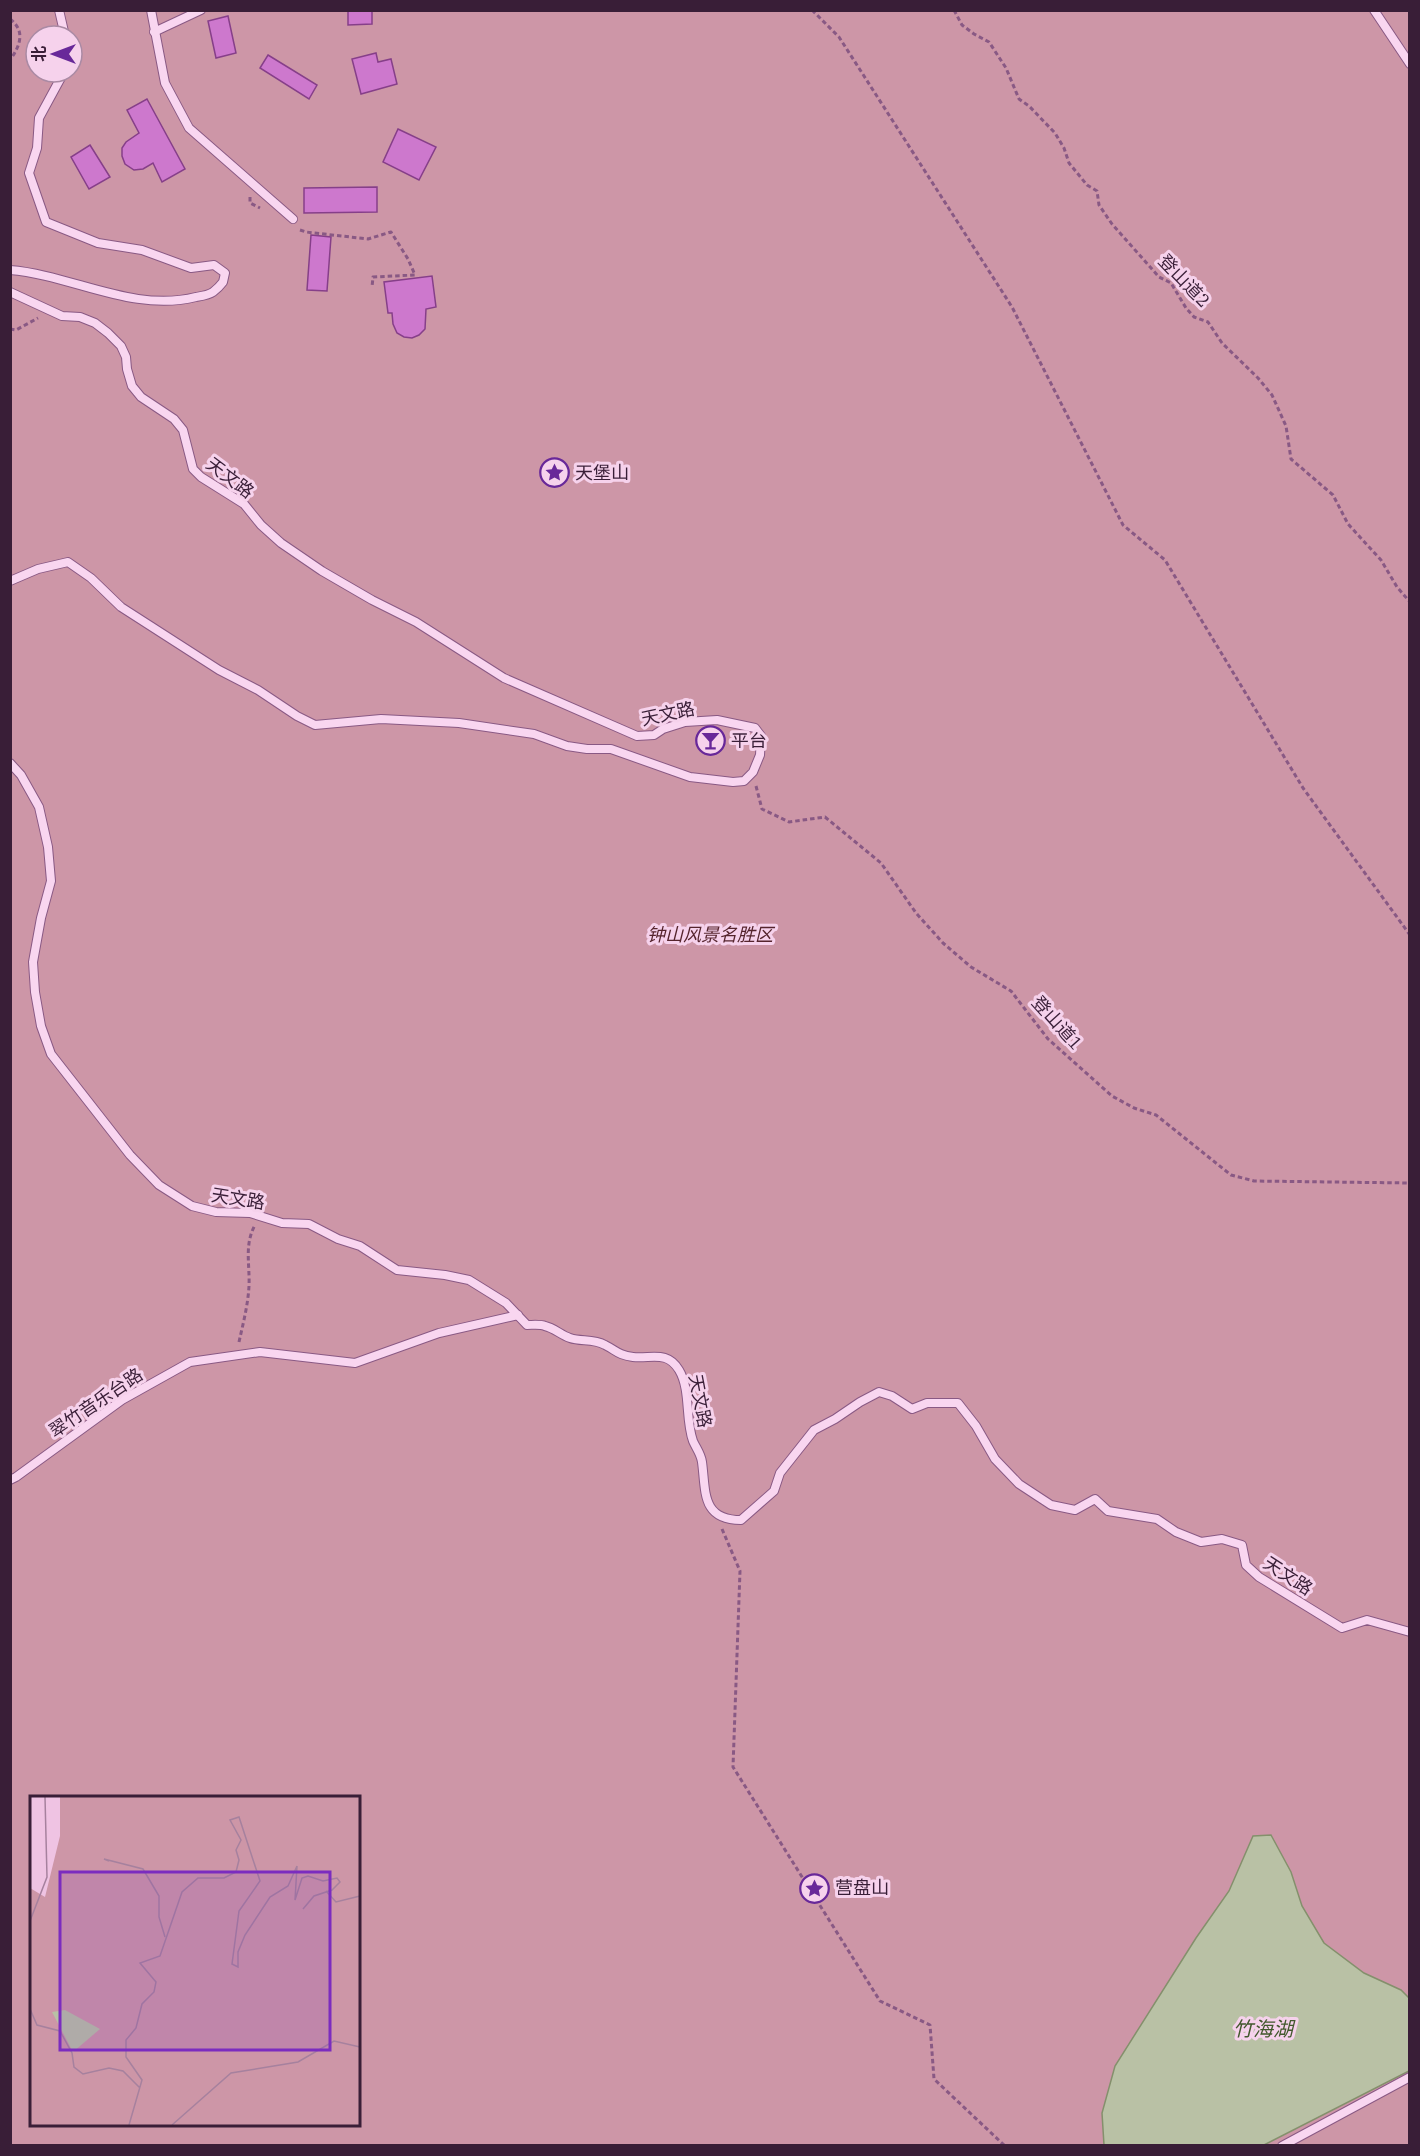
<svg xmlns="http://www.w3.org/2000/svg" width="1420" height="2156" viewBox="0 0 1420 2156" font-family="'IBM Plex Serif','Noto Sans SC',serif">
  <rect width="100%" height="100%" fill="#efc3e3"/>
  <path fill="#cd96a7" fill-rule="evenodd" d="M11,11H1409V2145L11,2146ZM36,36H72V72H36ZM32,1798H358V2124H32Z"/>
  <polygon fill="#b9c1a5" stroke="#84906c" stroke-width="1.5" points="1271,1835 1291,1872 1302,1906 1324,1943 1364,1973 1401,1990 1409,1998 1409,2071 1264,2145 1104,2145 1102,2113 1115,2066 1196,1938 1229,1891 1253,1836"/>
  <g fill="#cd78cd" stroke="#863f89" stroke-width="1.5">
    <polygon points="348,10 372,10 372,24 348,25"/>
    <polygon points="228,16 236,53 216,58 208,21"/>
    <polygon points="376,53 378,62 391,59 397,84 361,94 352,59"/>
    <polygon points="268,55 317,85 309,99 260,68"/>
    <polygon points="147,99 185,169 162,182 153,163 143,169 134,170 125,164 122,156 122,148 126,142 139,133 127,110"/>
    <polygon points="398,129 436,147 419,180 383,162"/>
    <polygon points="90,145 110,177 89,189 71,157"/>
    <polygon points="377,187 377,212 304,213 304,188"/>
    <polygon points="311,235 331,237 327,291 307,290"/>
    <polygon points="432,276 436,307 426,309 425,329 419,335 412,338 404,337 397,333 393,324 392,313 388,313 384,282"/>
  </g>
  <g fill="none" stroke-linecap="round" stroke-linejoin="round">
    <defs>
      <g id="lane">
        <polyline points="59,10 65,36"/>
        <polyline points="151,10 165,83 189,128 293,219"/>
        <polyline points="1374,10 1410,64"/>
        <polyline points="154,32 201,10"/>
        <path d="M10,270C72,275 133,313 196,297C202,296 209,295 213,292C217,289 220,286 223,282L225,273L214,265L191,268L142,250L98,243L46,222L29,173L37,148L39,118L64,72"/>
        <polyline points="10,292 62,316 80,317 95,323 108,333 121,346 126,357 127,369 132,386 141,397 174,419 183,430 193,469 201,477 244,504 261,525 281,543 322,571 372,600 416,622 504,678 637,736 654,735 663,729 685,722 717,720 755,728 761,736 760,755 753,772 744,781 733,782 690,777 611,749 587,749 567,746 534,734 459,723 381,719 315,725 297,716 258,690 219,670 121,607 91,578 68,562 38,569 10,581"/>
        <path d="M10,763L21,775L39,807L48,847L51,881L41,918L33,962L35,992L41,1026L51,1054L130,1155L159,1185L192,1206L216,1212L250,1213L282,1223L309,1224L338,1239L360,1246L397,1270L445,1275L469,1280L506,1303L527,1325C533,1325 540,1324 545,1326C554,1328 561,1335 570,1338C581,1342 593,1338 605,1345C617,1351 618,1355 633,1357C651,1359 667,1350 679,1370C691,1390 685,1419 693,1441C696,1448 701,1454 702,1462C706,1491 701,1520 741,1520L774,1491L780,1473L814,1430L835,1419L860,1402L879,1392L892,1396L912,1409L927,1403H958L976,1426L995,1459L1019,1484L1051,1505L1075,1510L1095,1499L1108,1511L1157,1519L1176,1532L1201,1542L1222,1539L1242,1545L1246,1565L1259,1577L1342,1628L1367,1620L1410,1632"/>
        <polyline points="10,1480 16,1477 122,1400 190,1362 260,1352 355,1363 439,1333 518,1315"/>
        <polyline points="1282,2146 1410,2077"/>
      </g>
    </defs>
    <use href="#lane" stroke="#895984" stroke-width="10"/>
    <g stroke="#895984" stroke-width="3" stroke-dasharray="4.5 3" stroke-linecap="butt">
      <polyline points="812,10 839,37 1012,307 1123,525 1165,560 1303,788 1410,935"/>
      <polyline points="954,10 962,25 974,34 989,42 1006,68 1019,99 1029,106 1055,133 1064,148 1069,163 1087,185 1097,191 1099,205 1112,224 1159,277 1171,283 1186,308 1194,317 1208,322 1222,343 1258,378 1272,395 1286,426 1291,459 1333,495 1348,524 1381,560 1397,587 1410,602"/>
      <path d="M10,19C26,31 20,46 10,60"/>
      <polyline points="250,197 250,203 260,208"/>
      <polyline points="300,230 306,232 368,239 391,232 408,259 415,275 373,277 372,287"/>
      <polyline points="10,329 16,330 38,318"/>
      <polyline points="756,786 762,809 789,822 825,817 881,863 916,913 943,943 971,967 1011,991 1048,1039 1112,1096 1134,1108 1156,1115 1231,1175 1254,1181 1410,1183"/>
      <path d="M239,1342C243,1324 248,1305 249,1286C250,1265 244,1245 255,1225"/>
      <polyline points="722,1529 740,1571 733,1767 880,2001 930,2025 934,2079 1005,2146"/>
    </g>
    <use href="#lane" stroke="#f9d6f0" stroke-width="8"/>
  </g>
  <defs>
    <symbol id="sight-ring" viewBox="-11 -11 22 22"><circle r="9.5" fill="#f6d2ec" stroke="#682899" stroke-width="1.5"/><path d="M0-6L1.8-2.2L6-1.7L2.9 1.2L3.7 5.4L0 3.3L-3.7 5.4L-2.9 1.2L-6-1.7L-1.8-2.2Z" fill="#682899"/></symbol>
    <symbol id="bar-ring" viewBox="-11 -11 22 22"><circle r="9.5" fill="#f6d2ec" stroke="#682899" stroke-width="1.5"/><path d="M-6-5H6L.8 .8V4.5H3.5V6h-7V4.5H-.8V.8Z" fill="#682899"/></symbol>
  </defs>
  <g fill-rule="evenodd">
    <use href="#sight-ring" x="538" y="456" width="33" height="33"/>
    <use href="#bar-ring" x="694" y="724" width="33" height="33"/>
    <use href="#sight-ring" x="798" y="1872" width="33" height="33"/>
  </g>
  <g text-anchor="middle" stroke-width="6" stroke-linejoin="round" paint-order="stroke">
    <g font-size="18" fill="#391e37" stroke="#f6d2ec">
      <text transform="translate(1184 281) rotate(46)" y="6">登山道2</text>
      <text transform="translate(230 478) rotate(37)" y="6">天文路</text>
      <text transform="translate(668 714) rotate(-12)" y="6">天文路</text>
      <text transform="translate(1057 1023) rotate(48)" y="6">登山道1</text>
      <text transform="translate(238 1199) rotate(9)" y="6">天文路</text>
      <text transform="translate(700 1401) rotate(79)" y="6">天文路</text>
      <text transform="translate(96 1403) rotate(-34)" y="6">翠竹音乐台路</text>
      <text transform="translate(1288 1576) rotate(33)" y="6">天文路</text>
    </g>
    <g font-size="18" fill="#391e37" stroke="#f6d2ec" text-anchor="start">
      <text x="575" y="479">天堡山</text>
      <text x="731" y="747">平台</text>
      <text x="835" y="1894">营盘山</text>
    </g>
    <g font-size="18" font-style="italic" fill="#55242d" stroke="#f6d2ec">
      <text x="710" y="941">钟山风景名胜区</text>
    </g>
    <g font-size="20" font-style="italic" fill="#42592d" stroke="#f6d2ec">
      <text x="1263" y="2036">竹海湖</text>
    </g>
  </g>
  <g transform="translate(30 1796)">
    <rect width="330" height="330" fill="#efc3e3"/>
    <path d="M30,1H330V329H0V92L15,101L30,40Z" fill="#cd96a7"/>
    <path d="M35,214L70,233L43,256L22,216Z" fill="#b9c1a5"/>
    <path fill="none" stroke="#a6819e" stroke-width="1.5" d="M79,65L74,63L113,73L129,100V121L135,141M267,70L265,104L272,82L278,80L293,85L307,82L310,86L302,94L284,100L273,113M296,95L306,106L330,100M0,125L17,81L15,1M0,213L7,229L30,235L42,257L44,271L53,278L79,272L93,275L110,292M99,329L112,284L96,261V244L106,232L112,208L124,196L126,186L110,167L130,160L152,96L168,82H194L206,76L209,64L206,54L211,44L200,24L209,21L230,85L209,115L202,168L208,171V156L215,139L240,101L258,90L267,70M142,329L201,277L268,266L304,245L330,251"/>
    <path fill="#7b2cbf" fill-opacity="0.15" stroke="#7b2cbf" stroke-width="3" d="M30,76H300V254H30Z"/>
    <rect width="330" height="330" fill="none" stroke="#391e37" stroke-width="3"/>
  </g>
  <rect width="1420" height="2156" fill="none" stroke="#391e37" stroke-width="24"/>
  <g transform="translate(54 54) rotate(270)"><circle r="28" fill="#f6d2ec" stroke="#aa8aa4" stroke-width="1.5"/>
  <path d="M0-4.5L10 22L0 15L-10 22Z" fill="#682899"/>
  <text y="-9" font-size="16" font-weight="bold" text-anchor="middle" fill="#391e37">北</text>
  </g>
</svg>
